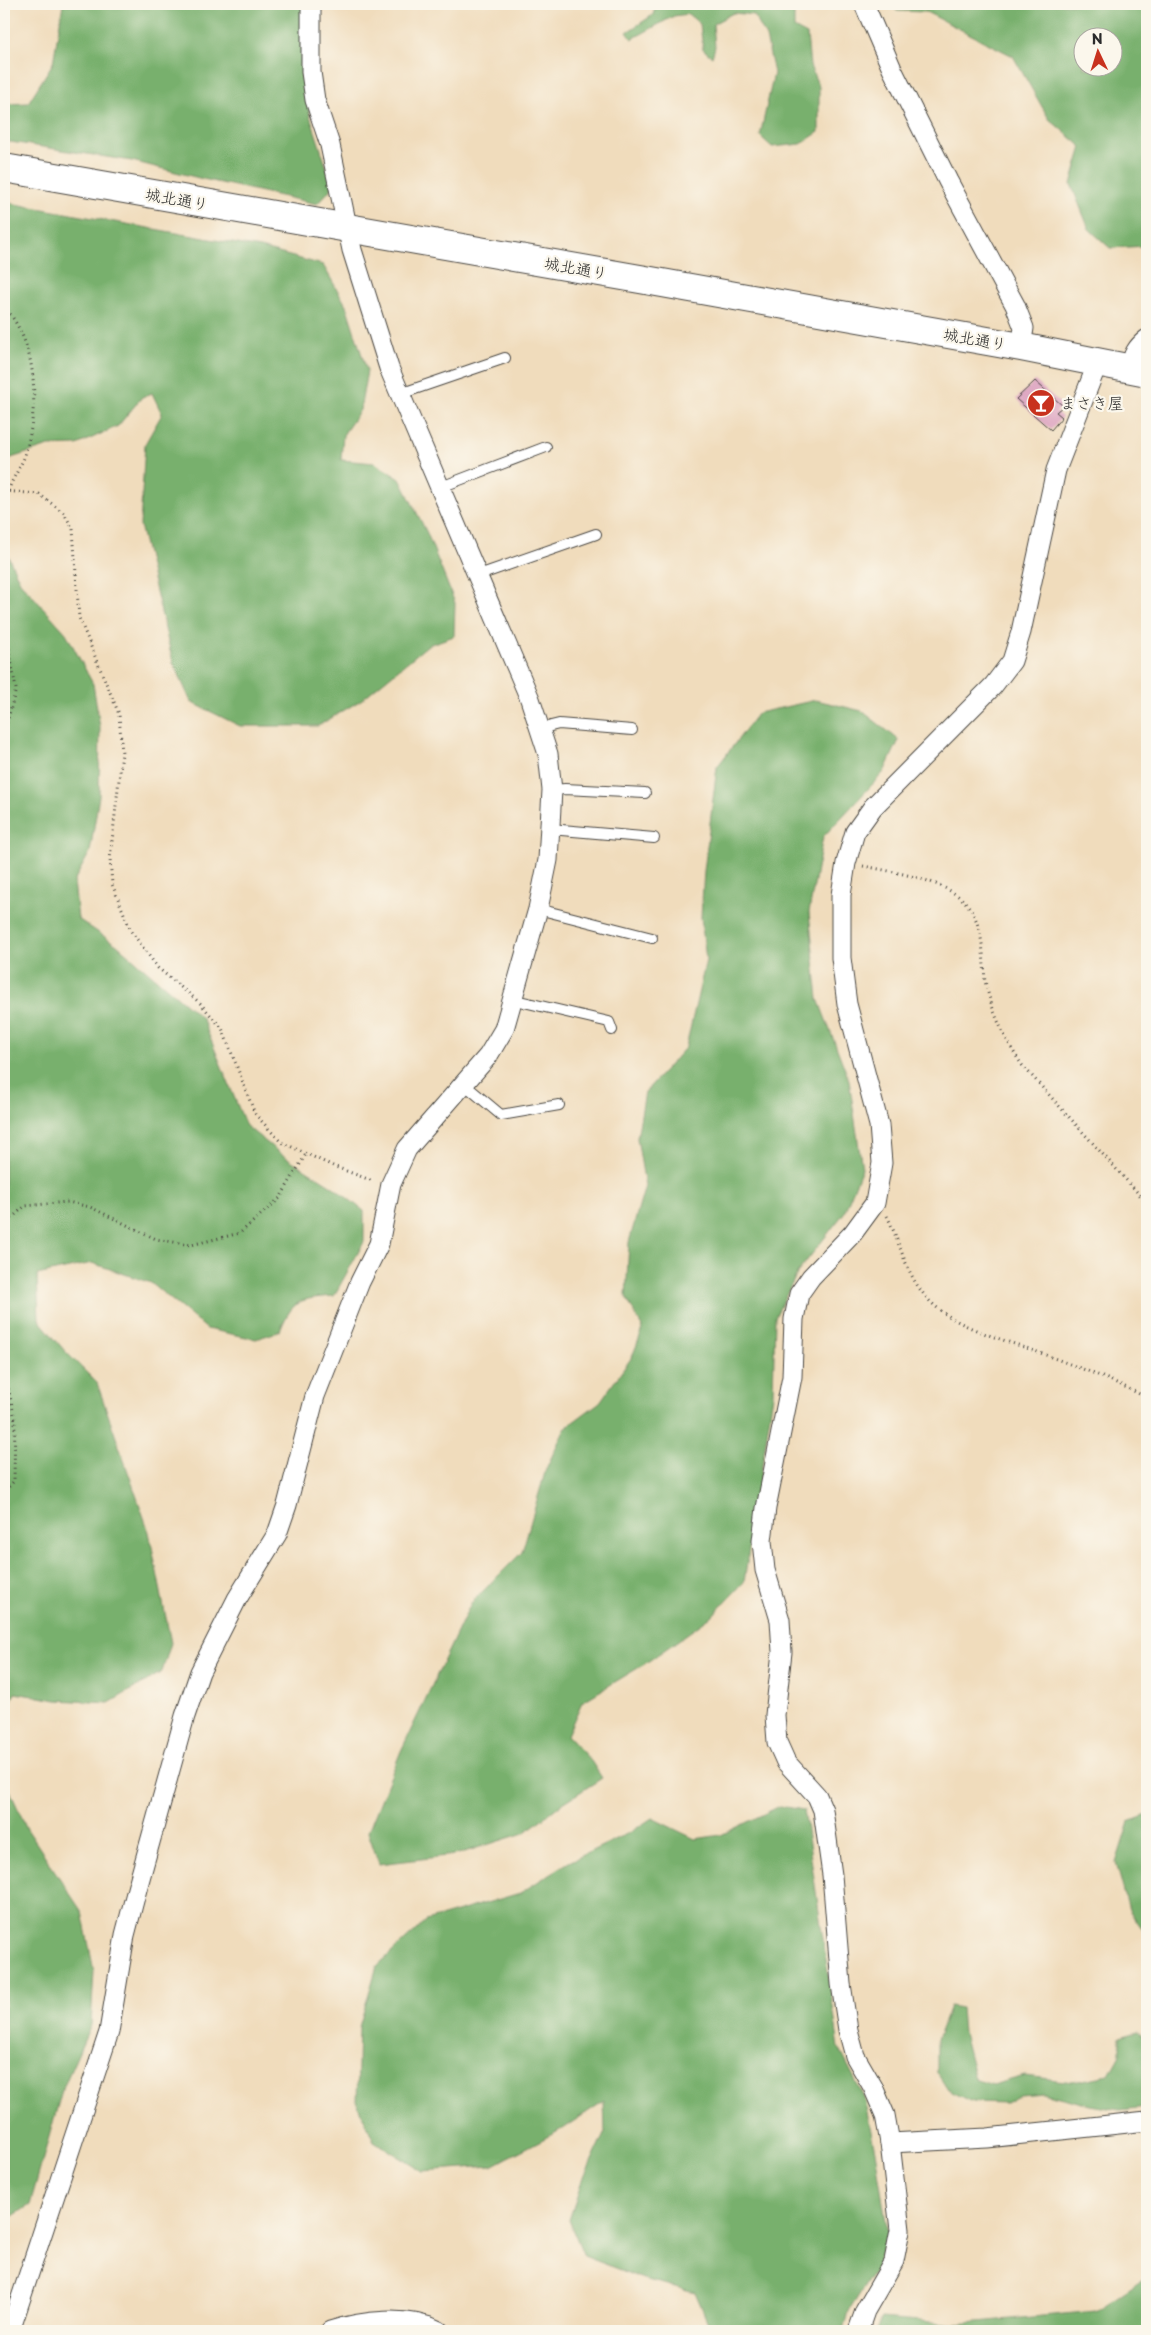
<svg xmlns="http://www.w3.org/2000/svg" width="1151" height="2335" viewBox="0 0 1151 2335" font-family="'Playpen Sans','Klee One',sans-serif">
  <rect width="100%" height="100%" fill="#fbf7ec"/>
  <filter id="ink" filterUnits="userSpaceOnUse"><feTurbulence type="fractalNoise" baseFrequency=".02" numOctaves="2"/><feDisplacementMap in="SourceGraphic" scale="10" xChannelSelector="R" yChannelSelector="G"/><feConvolveMatrix kernelMatrix="1 2 1 2 8 2 1 2 1" color-interpolation-filters="sRGB"/></filter>
  <filter id="wash" filterUnits="userSpaceOnUse"><feTurbulence type="fractalNoise" baseFrequency=".0096" numOctaves="4" result="noise"/><feDisplacementMap in="SourceGraphic" scale="20" xChannelSelector="R" yChannelSelector="G"/><feGaussianBlur stdDeviation="1.12" result="paint"/><feColorMatrix in="noise" values="0 0 0 0 0 0 0 0 0 0 0 0 0 0 0 0 0 1.4 0 .05"/><feComposite in="paint" operator="in"/></filter>
  <g filter="url(#wash)">
    <rect width="100%" height="100%" fill="#f0dcbc"/>
    <g fill="#78b06d" stroke="#526e4c" fill-rule="evenodd">
      <polygon points="63,4 303,4 301,74 311,119 333,187 317,204 203,179 132,161 4,141 4,104 28,103 53,63"/>
      <polygon points="656,4 794,4 794,28 807,35 810,66 819,87 819,132 801,144 772,147 760,136 774,73 766,37 754,15 733,13 713,24 715,47 712,57 703,49 700,24 688,14 674,16 632,39 627,32 653,15"/>
      <path d="M889,4H1147V246L1110,248L1089,229L1071,184L1082,147L1049,119L1013,56L926,12L897,11ZM1084,38H1114V68H1084Z"/>
      <polygon points="4,202 260,248 323,265 346,305 367,371 360,410 343,435 341,460 375,463 400,479 427,533 455,603 454,636 428,645 361,700 318,726 240,726 191,702 173,662 140,525 145,444 162,414 152,393 142,397 118,426 77,445 49,446 11,458 4,472"/>
      <path d="M4,547L20,582L66,633L93,684L100,727L99,796L90,852L74,881L78,919L117,945L202,1018L246,1126L281,1154L332,1186L364,1211V1242L334,1296C301,1299 293,1298 280,1331L256,1339L207,1329L151,1283L92,1263L37,1275L39,1320L64,1350L97,1383L149,1532L171,1643L162,1672L109,1703L57,1700L15,1693L4,1717Z"/>
      <polygon points="816,700 862,711 899,740 884,772 823,837 809,912 818,999 849,1080 862,1168 844,1213 798,1272 775,1317 773,1395 744,1582 711,1617 643,1665 582,1702 567,1735 591,1761 602,1778 560,1805 524,1833 455,1855 379,1864 368,1832 401,1751 471,1603 522,1552 546,1469 565,1428 600,1402 632,1357 643,1329 626,1297 629,1242 645,1186 637,1138 645,1092 686,1047 706,960 701,917 704,871 717,767 758,713"/>
      <polygon points="4,1755 6,1782 27,1829 82,1912 94,1971 91,2025 62,2090 30,2205 5,2221"/>
      <polygon points="780,1806 804,1810 839,2048 864,2097 875,2151 888,2235 876,2268 849,2311 844,2331 708,2331 708,2322 695,2292 643,2279 584,2256 569,2220 581,2184 605,2132 604,2101 562,2129 492,2166 422,2171 374,2141 357,2103 359,2027 377,1966 426,1921 520,1893 569,1862 631,1832 652,1818 695,1839 721,1835"/>
      <polygon points="1147,1815 1147,1935 1129,1910 1116,1863 1129,1822"/>
      <polygon points="950,2006 961,2008 963,2033 975,2079 992,2085 1025,2076 1073,2082 1109,2075 1120,2055 1120,2037 1138,2032 1147,2040 1147,2107 1120,2110 1090,2105 1043,2093 1020,2095 1006,2103 973,2102 948,2090 937,2073 937,2040"/>
      <polygon points="1147,2277 1147,2331 876,2331 882,2318 956,2324 1096,2311"/>
    </g>
    <g id="blocks">
      <polygon fill="#d896b9" points="1035,381 1063,406 1056,412 1062,417 1051,430 1016,399"/>
    </g>
  </g>
  <g filter="url(#ink)">
    <use href="#blocks" fill-opacity="0" stroke="#494641" stroke-width="1"/>
    <g fill="none" stroke-linecap="round" stroke-linejoin="round">
      <defs>
        <g id="lane">
          <polyline points="400,394 505,358"/>
          <polyline points="441,487 546,447"/>
          <polyline points="476,576 596,534"/>
          <polyline points="539,729 559,724 632,730"/>
          <polyline points="552,790 565,789 645,793"/>
          <polyline points="550,829 654,838"/>
          <polyline points="538,909 652,938"/>
          <polyline points="511,999 609,1022 612,1030"/>
          <polyline points="464,1084 501,1115 559,1105"/>
        </g>
        <g id="street">
          <polyline points="864,4 892,69 948,181 1015,305 1024,328 1021,347"/>
          <path d="M1130,368C1133,354 1136,348 1147,339"/>
          <polyline points="890,2143 987,2138 1147,2121"/>
          <polyline points="10,2331 109,2032 125,1935 137,1889 185,1716 200,1672 237,1599 277,1534 287,1505 315,1396 360,1282 379,1244 391,1184 407,1149 488,1056 504,1029 538,909 548,860 552,790 548,754 530,699 389,368 352,250 330,145 315,100 311,72 311,4"/>
          <path d="M330,2331C362,2321 407,2315 439,2331"/>
          <polyline points="858,2331 865,2311 894,2261 900,2230 890,2143 885,2115 873,2087 855,2056 848,2030 841,1984 832,1875 823,1810 817,1796 786,1762 777,1742 775,1715 782,1652 780,1620 765,1570 762,1541 766,1508 792,1377 794,1319 799,1294 811,1277 853,1233 875,1203 882,1163 879,1125 847,1004 841,958 841,895 846,863 855,832 873,807 993,686 1012,661 1021,632 1056,470 1098,362"/>
        </g>
        <polyline id="secondary" points="4,168 640,279 1021,347 1147,372"/>
      </defs>
      <use href="#lane" stroke="#494641" stroke-width="12"/>
      <use href="#street" stroke="#494641" stroke-width="21"/>
      <use href="#secondary" stroke="#494641" stroke-width="30"/>
      <g stroke="#494641" stroke-width="3" stroke-dasharray="1 4" stroke-linecap="butt">
        <path d="M4,306C39,347 39,405 25,455C21,467 13,477 9,489C6,498 5,507 4,516"/>
        <polyline points="4,491 39,494 64,513 73,529 79,618 119,714 122,753 110,859 112,884 131,931 158,968 200,1003 222,1028 255,1114 281,1142 333,1166 373,1181"/>
        <polyline points="4,619 16,689 4,733"/>
        <path d="M863,866C894,872 941,879 964,901C980,916 983,946 984,966C985,971 984,977 985,981C992,1012 1005,1040 1022,1065L1147,1203"/>
        <path d="M887,1216C899,1240 905,1270 922,1292C947,1326 997,1337 1035,1351C1072,1365 1112,1379 1147,1398"/>
        <polyline points="4,1225 25,1206 68,1202 90,1207 156,1239 191,1245 240,1233 280,1198 306,1154"/>
        <polyline points="4,1369 15,1419 14,1481 4,1492"/>
      </g>
      <use href="#lane" stroke="#fff" stroke-width="10"/>
      <use href="#street" stroke="#fff" stroke-width="19"/>
      <use href="#secondary" stroke="#fff" stroke-width="28"/>
    </g>
  </g>
  <defs>
    <symbol id="bar-disc" viewBox="-11 -11 22 22"><circle r="9.5" fill="#c8321e" stroke="#fbf7ec"/><path d="M-6-5H6L.8 .8V4.5H3.5V6h-7V4.5H-.8V.8Z" fill="#fff"/></symbol>
  </defs>
  <g fill-rule="evenodd">
    <use href="#bar-disc" x="1025" y="387" width="32" height="32"/>
  </g>
  <g text-anchor="middle" stroke-width="4.5" stroke-linejoin="round" paint-order="stroke">
    <g font-size="16" fill="#2b2b2b" stroke="#fbf7ec">
      <text transform="translate(177 199) rotate(10)" y="6">城北通り</text>
      <text transform="translate(576 268) rotate(10)" y="6">城北通り</text>
      <text transform="translate(975 339) rotate(10)" y="6">城北通り</text>
    </g>
    <g font-size="16" fill="#2b2b2b" stroke="#fbf7ec" text-anchor="start">
      <text x="1060" y="409">まさき屋</text>
    </g>
  </g>
  <rect width="1151" height="2335" fill="none" stroke="#fbf7ec" stroke-width="20"/>
  <g transform="translate(1098 52) rotate(356)"><circle r="24" fill="#fbf7ec" stroke="#a8a59f"/>
  <path d="M0-4L9 19L0 12L-9 19Z" fill="#c8321e"/>
  <text y="-8" font-size="14" font-weight="bold" text-anchor="middle" fill="#2b2b2b">N</text>
  </g>
</svg>
